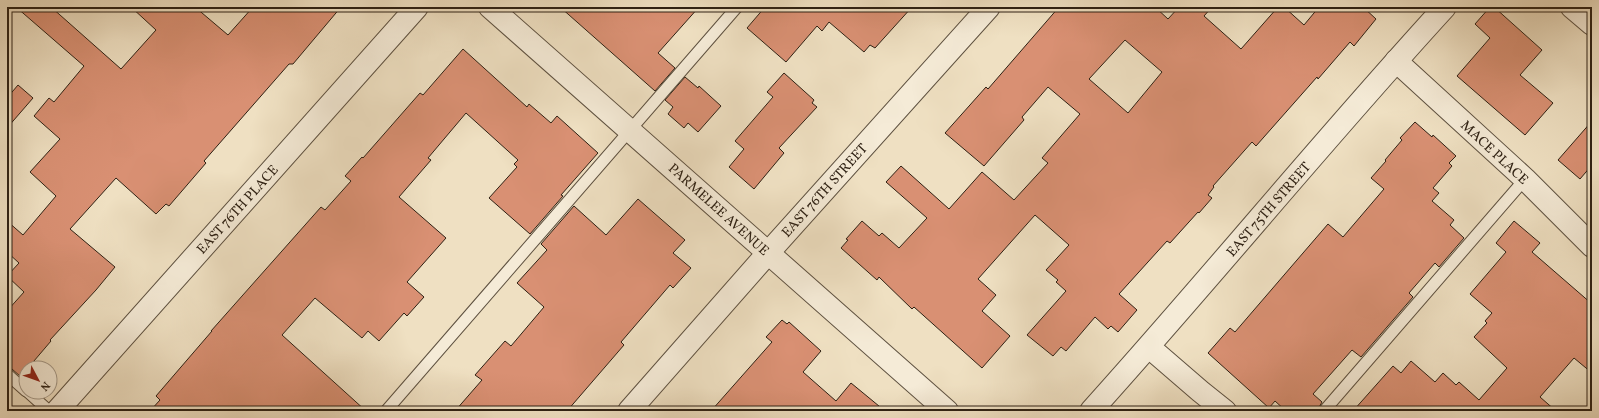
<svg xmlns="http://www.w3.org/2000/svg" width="1599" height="418" viewBox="0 0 1599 418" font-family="Vollkorn,serif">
  <rect width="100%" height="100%" fill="#efe0c2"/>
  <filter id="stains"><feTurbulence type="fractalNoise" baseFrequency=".005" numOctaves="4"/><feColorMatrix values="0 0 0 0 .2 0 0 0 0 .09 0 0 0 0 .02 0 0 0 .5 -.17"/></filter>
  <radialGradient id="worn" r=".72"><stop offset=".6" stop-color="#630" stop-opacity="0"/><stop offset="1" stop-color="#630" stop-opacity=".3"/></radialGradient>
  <g fill="#d99073" stroke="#2e2114" fill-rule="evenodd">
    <polygon points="16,7 51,7 121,69 156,30 131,7 195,7 228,35 253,7 341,7 293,64 289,64 204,161 206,163 169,206 166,204 156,214 116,178 70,229 115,267 96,290 50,340 51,341 28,368 26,368 26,371 21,377 12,369 7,367 7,311 24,292 7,276 19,263 7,252 7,221 23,235 56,196 30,172 60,139 34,116 49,98 54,102 84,66"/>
    <polygon points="560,7 699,7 658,53 675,68 655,91"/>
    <polygon points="765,7 912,7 875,48 870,45 864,52 829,22 822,31 817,26 786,62 747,28"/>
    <path d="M1059,7H1155L1168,19L1179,7H1212L1204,16L1241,49L1278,7H1284L1304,25L1319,7H1363L1376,19L1354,46L1350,42L1318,79L1317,77L1256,146L1252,142L1213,186L1214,187L1208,195L1212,198L1199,213L1198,212L1170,243L1167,241L1119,294L1137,310L1118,332L1111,326L1108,329L1095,317L1066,351L1061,347L1053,356L1027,335L1066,291L1056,282L1058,280L1046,270L1069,245L1035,215L978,279L996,295L982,311L1010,336L982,368L914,307L912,309L879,277L877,280L841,248L848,240L846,239L862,221L879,236L882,233L899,248L927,218L886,182L901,166L949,209L982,172L1014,200L1048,163L1042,158L1080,114L1048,87L1022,117L1024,120L984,166L945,133L986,87L988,89ZM1125,40L1162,72L1128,113L1089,79Z"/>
    <polygon points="1490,7 1494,7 1542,50 1520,75 1553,103 1525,135 1457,76 1490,38 1475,24"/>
    <polygon points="463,49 527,107 529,104 551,123 557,116 598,153 561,195 563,196 530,234 489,198 517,167 514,164 518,160 466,113 428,158 431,160 399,197 446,238 407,282 424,297 407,316 404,313 379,341 368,331 362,338 315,298 282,335 366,411 150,411 160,400 156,396 212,331 211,331 321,207 325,210 351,181 345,176 362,157 363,158 420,93 423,95"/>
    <polygon points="784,73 814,100 812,103 817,107 779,148 784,153 754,189 729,167 744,149 735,141 773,97 767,92"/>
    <polygon points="685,77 698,88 699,86 721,106 698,132 688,123 684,128 668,114 673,107 665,100"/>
    <polygon points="18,85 33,98 7,128 7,98"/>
    <polygon points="1592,121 1592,165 1580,179 1558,160"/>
    <polygon points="1415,122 1432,137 1433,135 1456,156 1449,163 1452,166 1433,188 1439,193 1432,201 1454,220 1450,225 1464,238 1439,267 1435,263 1409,293 1413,297 1361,357 1352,350 1313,394 1322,402 1317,411 1286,411 1275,401 1269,408 1208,353 1230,328 1235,332 1328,224 1343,237 1384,189 1371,178 1386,161 1385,160 1402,140 1400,138"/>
    <polygon points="638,199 685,240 673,253 691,268 673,288 670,285 621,342 624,345 567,411 455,411 482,380 475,375 505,341 511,346 544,307 517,283 547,250 541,244 574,206 606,235"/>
    <polygon points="1514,221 1540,243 1532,252 1592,304 1592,373 1574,358 1540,397 1556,411 1353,411 1393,366 1401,373 1411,361 1435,382 1443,373 1456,385 1459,382 1479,400 1507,368 1474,337 1487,323 1485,321 1492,313 1470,294 1506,252 1496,243"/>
    <polygon points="782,320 787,324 789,322 821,351 803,372 836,401 851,383 885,411 711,411 772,342 766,337"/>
  </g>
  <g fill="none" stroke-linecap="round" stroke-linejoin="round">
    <defs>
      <g id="service">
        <polyline points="7,374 26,391"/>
        <polyline points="28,392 49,411"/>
        <polyline points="386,411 737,7"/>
        <polyline points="1324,411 1525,179"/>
      </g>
      <g id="minor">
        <polyline points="490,7 947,411"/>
        <polyline points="1396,61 1525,179 1592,246"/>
        <polyline points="1149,347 1200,391 1225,411"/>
        <polyline points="57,411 417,7"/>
        <polyline points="629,411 768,253 989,7"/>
        <path d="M1091,411C1211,278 1324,139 1445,7"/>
      </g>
      <polyline id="tertiary" points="1572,7 1592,24"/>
    </defs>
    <use href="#service" stroke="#5e5140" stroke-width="13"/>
    <use href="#minor" stroke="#5e5140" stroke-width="24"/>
    <use href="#tertiary" stroke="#5e5140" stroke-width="24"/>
    <use href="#service" stroke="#f5ebd7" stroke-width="11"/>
    <use href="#minor" stroke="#f5ebd7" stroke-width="22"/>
    <use href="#tertiary" stroke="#f5ebd7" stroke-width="22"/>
  </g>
  <g text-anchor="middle" stroke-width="3" stroke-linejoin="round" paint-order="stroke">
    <g font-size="14" fill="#2e2114" stroke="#f5ebd7">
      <text transform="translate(1495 152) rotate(43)" y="5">MACE PLACE</text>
      <text transform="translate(824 190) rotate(-48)" y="5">EAST 76TH STREET</text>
      <text transform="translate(237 209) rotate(-48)" y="5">EAST 76TH PLACE</text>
      <text transform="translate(719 209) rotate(42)" y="5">PARMELEE AVENUE</text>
      <text transform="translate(1268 209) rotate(-49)" y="5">EAST 75TH STREET</text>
    </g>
  </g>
  <rect width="1599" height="418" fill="none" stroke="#efe0c2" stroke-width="24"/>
  <rect x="8" y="8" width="1583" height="402" fill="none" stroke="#2e2114" stroke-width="2"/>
  <rect x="12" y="12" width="1575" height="394" fill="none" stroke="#2e2114"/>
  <g transform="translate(38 380) rotate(131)"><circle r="19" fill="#f5ebd7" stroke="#a59a89"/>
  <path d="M0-3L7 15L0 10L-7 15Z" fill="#8f2418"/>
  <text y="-6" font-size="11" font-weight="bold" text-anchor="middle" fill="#2e2114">N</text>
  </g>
  <rect width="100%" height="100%" filter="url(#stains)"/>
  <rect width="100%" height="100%" fill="url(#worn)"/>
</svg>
